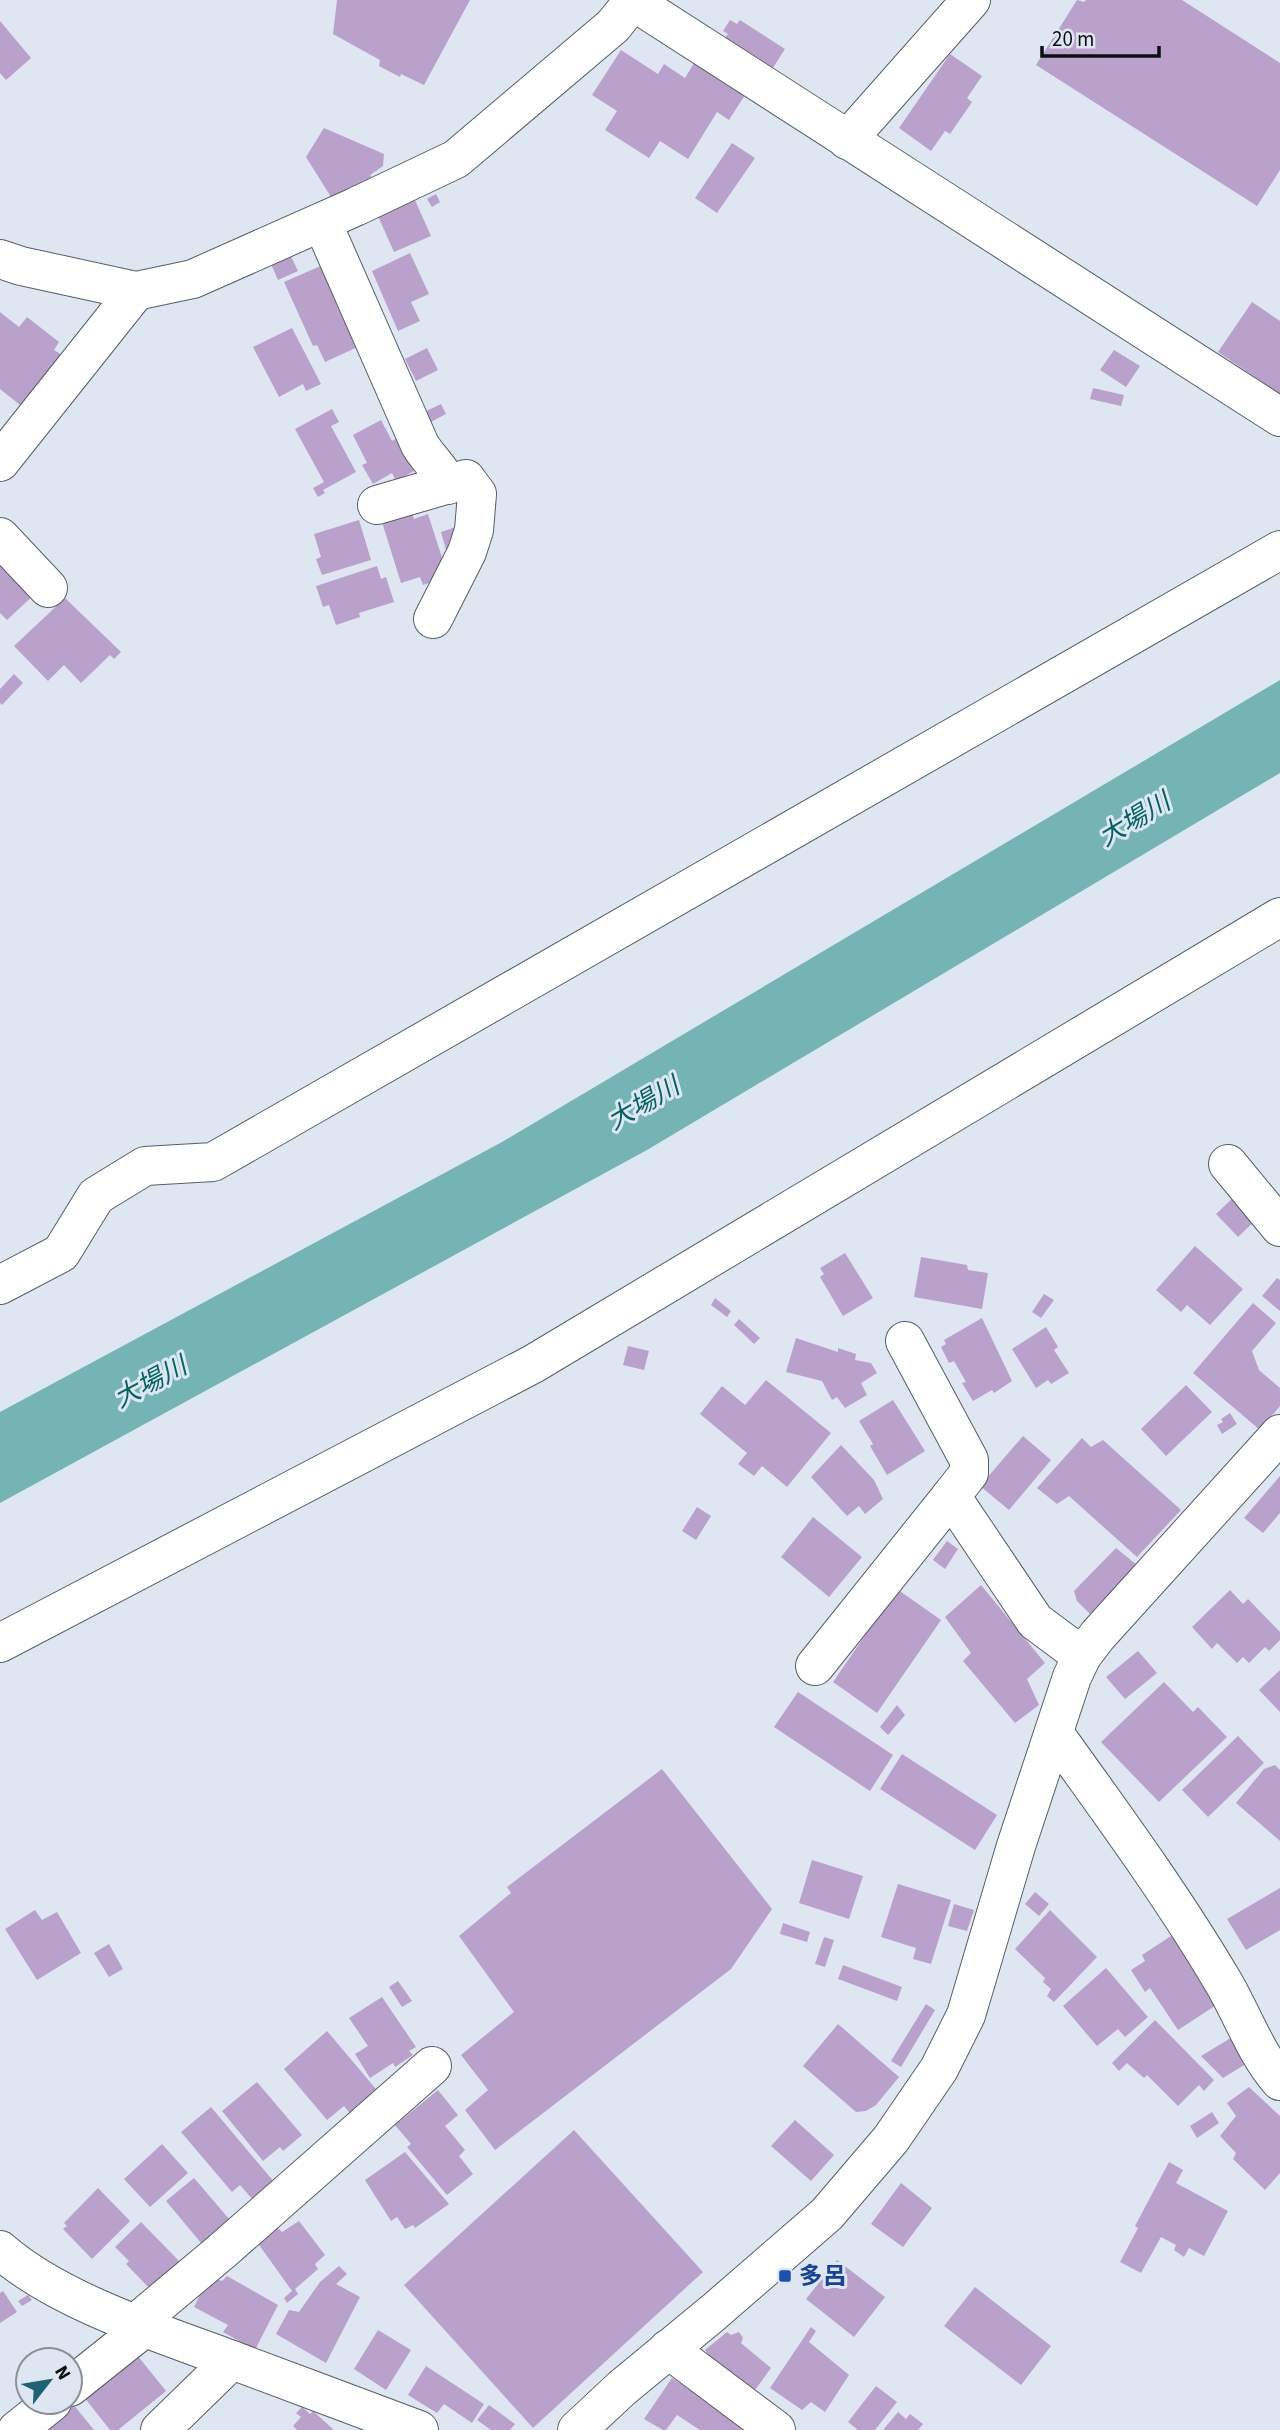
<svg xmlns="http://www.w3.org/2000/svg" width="1280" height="2430" viewBox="0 0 1280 2430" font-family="'Source Sans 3','Noto Sans JP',sans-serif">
  <rect width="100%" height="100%" fill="#dee7f1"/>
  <polygon fill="#74b4b4" points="1280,680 1280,773 647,1150 0,1503 0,1412 502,1142"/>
  <g fill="#b9a1cc">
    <polygon points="337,0 470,0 424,85 401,74 400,77 379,66 380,60 333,34"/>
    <polygon points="1077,0 1084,2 1086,0 1182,0 1280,63 1280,170 1257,206 1036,65"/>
    <polygon points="730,20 737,24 740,20 785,49 771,71 723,40 728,34 723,31"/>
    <polygon points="0,21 31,58 6,80 0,73"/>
    <polygon points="621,50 658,74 664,64 685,78 694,63 745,95 729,120 717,112 688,159 660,141 649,158 605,130 617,111 592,95"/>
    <polygon points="950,54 982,76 967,98 972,102 950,134 945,131 931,151 899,128"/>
    <polygon points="324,128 384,154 383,166 370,175 372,177 331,197 306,157"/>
    <polygon points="732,143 755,158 717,213 695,198"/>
    <polygon points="436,194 440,202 432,207 427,199"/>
    <polygon points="414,198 431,236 394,252 377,214"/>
    <polygon points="287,248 298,271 278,280 268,257"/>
    <polygon points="410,253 429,294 411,302 420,321 398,331 372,271"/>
    <polygon points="325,264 362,345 325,362 317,345 313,346 284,282"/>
    <polygon points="1252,302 1280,321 1280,394 1218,352"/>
    <polygon points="0,312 19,327 27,317 59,342 54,350 65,357 25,409 0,389"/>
    <polygon points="292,328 321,384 306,391 303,384 279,397 253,347"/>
    <polygon points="427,348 438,370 416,381 405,359"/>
    <polygon points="1114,350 1140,366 1126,387 1100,370"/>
    <polygon points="1093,388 1124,395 1121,406 1090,399"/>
    <polygon points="441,404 446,414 427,424 422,413"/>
    <polygon points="332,409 339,422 331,426 356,472 323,490 325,493 318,497 313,488 324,482 295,429"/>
    <polygon points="381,420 392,441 396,439 414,471 396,481 392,473 373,484 362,465 367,463 353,435"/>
    <polygon points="412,513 414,519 428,514 445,567 435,570 439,580 423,585 420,577 401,583 382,522"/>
    <polygon points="359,520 371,560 322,575 316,559 321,557 314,534"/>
    <polygon points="456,527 455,547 446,550 441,532"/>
    <polygon points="0,552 38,591 7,620 0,613"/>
    <polygon points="377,566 381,579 386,577 394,602 359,613 360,617 336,625 329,605 323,607 316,586"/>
    <polygon points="65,598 121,652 114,659 110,655 81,683 64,665 48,681 14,646"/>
    <polygon points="14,674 23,683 2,705 0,703 0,689"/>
    <polygon points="1239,1192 1261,1215 1238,1237 1216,1214"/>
    <polygon points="1195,1246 1243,1289 1210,1325 1187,1305 1181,1312 1156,1290"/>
    <polygon points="845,1253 873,1298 843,1316 820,1277 824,1274 820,1268"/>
    <polygon points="921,1257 967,1265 968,1270 988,1273 982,1309 914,1297"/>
    <polygon points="1277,1278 1280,1280 1280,1311 1262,1296"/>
    <polygon points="1044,1294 1054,1300 1041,1318 1032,1312"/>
    <polygon points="715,1298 731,1311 727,1317 711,1305"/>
    <polygon points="1253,1303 1276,1323 1252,1351 1259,1370 1280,1388 1280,1406 1260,1430 1193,1373"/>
    <polygon points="982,1318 1012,1381 994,1393 992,1390 973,1401 962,1383 966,1382 954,1361 949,1363 941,1347 946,1344 944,1340"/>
    <polygon points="739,1319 760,1338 754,1344 734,1325"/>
    <polygon points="1046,1327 1058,1347 1054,1350 1069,1373 1051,1384 1048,1380 1036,1388 1012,1349"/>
    <polygon points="796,1338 838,1352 838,1348 856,1354 855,1360 871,1363 877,1373 861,1383 867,1395 845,1408 837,1397 832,1400 822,1381 786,1372"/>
    <polygon points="628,1346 649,1351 644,1370 623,1365"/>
    <polygon points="766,1380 831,1433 787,1487 762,1466 754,1476 738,1464 747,1453 700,1414 722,1386 745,1405"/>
    <polygon points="1186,1385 1212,1412 1166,1456 1141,1429"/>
    <polygon points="893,1400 925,1451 887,1475 870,1446 873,1444 859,1421"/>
    <polygon points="1230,1413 1237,1424 1222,1434 1217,1425 1223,1422 1221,1419"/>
    <polygon points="1023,1436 1051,1460 1009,1510 980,1486"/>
    <polygon points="1082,1438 1091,1447 1103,1440 1181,1510 1137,1557 1069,1496 1057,1504 1037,1488"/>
    <polygon points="841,1445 874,1480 883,1499 865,1514 859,1506 847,1516 811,1477"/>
    <polygon points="1280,1476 1280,1513 1263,1533 1244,1518"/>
    <polygon points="697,1507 711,1516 696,1540 682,1531"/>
    <polygon points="813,1517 862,1557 829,1597 781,1557"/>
    <polygon points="947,1541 958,1549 945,1569 933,1560"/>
    <polygon points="1116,1548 1137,1565 1090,1614 1077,1601 1074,1591"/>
    <polygon points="981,1585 1045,1663 1027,1679 1039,1705 1015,1723 963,1661 971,1653 945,1617"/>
    <polygon points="897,1589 941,1620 877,1713 833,1682"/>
    <polygon points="1230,1590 1243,1604 1248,1599 1280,1632 1280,1640 1269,1651 1265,1647 1249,1663 1243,1657 1237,1663 1217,1643 1212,1649 1192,1627"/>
    <polygon points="1138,1651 1157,1673 1125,1699 1106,1677"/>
    <polygon points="1280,1670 1280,1712 1259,1690"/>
    <polygon points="1164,1682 1193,1712 1198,1707 1227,1737 1159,1802 1101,1742"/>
    <polygon points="798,1692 893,1755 870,1791 774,1727"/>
    <polygon points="897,1705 905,1715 888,1735 880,1727"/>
    <polygon points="1238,1736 1264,1763 1208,1817 1182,1790"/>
    <polygon points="902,1754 997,1815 975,1850 880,1789"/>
    <polygon points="1275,1765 1280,1770 1280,1841 1236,1803 1264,1769"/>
    <polygon points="662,1769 772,1909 731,1969 495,2150 465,2110 488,2090 461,2055 514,2012 459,1936 511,1893 507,1887"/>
    <polygon points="812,1860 863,1876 849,1919 799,1903"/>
    <polygon points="898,1884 951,1900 931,1964 913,1959 916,1948 881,1937"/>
    <polygon points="1280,1888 1280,1930 1246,1950 1227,1919"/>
    <polygon points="1035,1892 1049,1904 1039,1916 1025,1904"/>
    <polygon points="954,1904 974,1910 967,1931 948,1926"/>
    <polygon points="35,1910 42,1920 57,1912 81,1953 37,1980 5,1929"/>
    <polygon points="1050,1910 1097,1957 1054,2002 1047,1996 1051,1989 1043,1982 1045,1978 1015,1949"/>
    <polygon points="783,1923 810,1932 807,1942 780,1934"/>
    <polygon points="1177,1932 1221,2002 1178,2030 1150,1988 1145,1992 1131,1970 1145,1961 1142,1955"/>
    <polygon points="824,1937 834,1940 825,1967 815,1964"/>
    <polygon points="109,1944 123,1969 109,1977 94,1953"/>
    <polygon points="843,1965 902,1987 897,2001 838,1979"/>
    <polygon points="1106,1968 1148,2017 1125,2037 1118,2029 1097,2046 1063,2006"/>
    <polygon points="398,1981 412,2001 402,2007 389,1987"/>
    <polygon points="382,1997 416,2047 409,2051 413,2055 395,2067 393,2063 370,2078 355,2054 368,2046 349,2018"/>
    <polygon points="926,2004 935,2010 901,2067 891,2061"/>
    <polygon points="1155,2020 1214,2080 1204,2091 1199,2085 1178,2106 1147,2075 1144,2078 1127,2063 1119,2071 1112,2063"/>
    <polygon points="838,2024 899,2077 876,2105 866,2111 856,2112 803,2066"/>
    <polygon points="327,2031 381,2095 354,2118 344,2106 327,2120 284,2069"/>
    <polygon points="1234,2036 1249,2062 1223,2078 1201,2056"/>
    <polygon points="257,2082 302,2135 283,2151 280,2147 263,2161 222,2111"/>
    <polygon points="1249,2087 1280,2116 1280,2173 1265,2190 1233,2159 1236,2153 1220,2136 1236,2116 1227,2103"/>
    <polygon points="438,2090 458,2115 445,2126 465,2150 459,2156 473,2174 447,2195 407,2147 411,2144 395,2125"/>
    <polygon points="211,2107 275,2183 253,2200 240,2185 232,2192 181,2132"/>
    <polygon points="1212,2112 1219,2123 1197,2138 1190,2126"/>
    <polygon points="795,2120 834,2155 811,2181 771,2146"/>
    <polygon points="574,2130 703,2272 533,2428 404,2285"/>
    <polygon points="162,2144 188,2173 150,2207 124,2179"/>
    <polygon points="405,2152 449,2204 415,2228 413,2225 405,2229 397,2217 391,2221 365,2180"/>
    <polygon points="1169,2162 1183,2170 1176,2183 1228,2211 1204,2256 1189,2248 1184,2257 1174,2250 1176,2245 1161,2237 1141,2273 1120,2262 1138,2228 1135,2226"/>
    <polygon points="194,2178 230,2220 202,2244 166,2201"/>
    <polygon points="901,2183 932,2208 903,2247 871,2224"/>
    <polygon points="98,2188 130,2221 92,2259 63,2229 67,2226 64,2223"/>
    <polygon points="299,2221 325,2255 315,2264 318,2269 295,2289 298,2294 287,2303 284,2298 292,2291 257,2242 278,2228 282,2232"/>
    <polygon points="141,2222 181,2263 152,2291 126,2264 129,2261 115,2247"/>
    <polygon points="837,2260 885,2297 854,2337 806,2299"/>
    <polygon points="339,2266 347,2274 336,2284 360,2297 326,2363 276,2334 289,2310 299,2312 320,2282"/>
    <polygon points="227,2276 278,2305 255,2350 223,2332 228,2325 194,2307 205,2285 214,2278 222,2281"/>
    <polygon points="975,2287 1051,2346 1021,2385 944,2326"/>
    <polygon points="3,2291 17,2312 0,2323 0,2293"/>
    <polygon points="28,2295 32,2300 22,2306 18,2301"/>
    <polygon points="811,2327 816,2331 809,2342 849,2375 825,2412 811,2402 802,2410 770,2388"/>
    <polygon points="378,2330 411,2350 386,2390 354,2369"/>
    <polygon points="727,2332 731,2335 739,2332 743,2338 741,2343 771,2368 755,2390 745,2382 741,2384 715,2364 705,2350"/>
    <polygon points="137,2355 166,2391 118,2430 110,2430 84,2397"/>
    <polygon points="426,2366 484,2404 472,2423 444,2404 437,2413 408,2395"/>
    <polygon points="672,2378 752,2430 700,2430 677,2415 666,2430 663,2430 644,2419"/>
    <polygon points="876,2386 897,2402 875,2430 858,2430 848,2422"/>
    <polygon points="73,2404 94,2430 46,2430 44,2428"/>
    <polygon points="489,2405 515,2424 510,2430 491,2430 477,2420"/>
    <polygon points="302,2407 310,2414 313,2411 334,2430 297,2430 293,2426 301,2417 296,2413"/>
    <polygon points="898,2412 906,2419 910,2414 923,2424 918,2430 883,2430"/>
  </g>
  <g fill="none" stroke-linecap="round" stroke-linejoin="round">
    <defs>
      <g id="minor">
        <polyline points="631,0 1280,417"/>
        <polyline points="847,140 971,0"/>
        <path d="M322,222L420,445C429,460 442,470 448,485"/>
        <polyline points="0,259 21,266 136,291 193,279 355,207 456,159 613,26 634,0"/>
        <polyline points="0,462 136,291"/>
        <polyline points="377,505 466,479 477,494 474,530 467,552 433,619"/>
        <polyline points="0,537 48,588"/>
        <polyline points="1228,1164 1280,1227"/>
        <polyline points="0,1285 61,1253 96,1196 145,1166 213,1162 1280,550"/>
        <polyline points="905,1341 969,1460 969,1473 951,1496 1035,1621 1082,1656"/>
        <polyline points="0,1643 533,1364 1280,917"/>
        <polyline points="815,1666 951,1496"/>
        <path d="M1054,1733C1112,1814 1171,1894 1222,1980C1242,2013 1254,2051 1280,2081"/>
        <path d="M0,2250C57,2300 153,2331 224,2357C289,2381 354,2406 419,2430"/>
        <polyline points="136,2323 222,2251 432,2066"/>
        <polyline points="668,2349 776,2430"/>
        <polyline points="70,2387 144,2328"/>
        <polyline points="17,2430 52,2402"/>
        <polyline points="160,2430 232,2360"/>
        <polyline points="577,2430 622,2388 714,2312 827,2214 891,2139 939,2069 966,2015 1016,1846 1072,1677 1082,1656 1098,1635 1280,1434"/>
      </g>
    </defs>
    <use href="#minor" stroke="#565e66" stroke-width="40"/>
    <use href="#minor" stroke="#fff" stroke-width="38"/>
  </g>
  <rect fill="#1a4fb4" stroke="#dee7f1" stroke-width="2.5" x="778" y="2269" width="14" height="14" rx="3.5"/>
  <g text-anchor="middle" stroke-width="6" stroke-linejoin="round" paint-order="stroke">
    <g font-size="24" font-weight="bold" fill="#164399" stroke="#dee7f1" text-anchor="start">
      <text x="799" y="2284">多呂</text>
    </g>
    <g font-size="26" font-style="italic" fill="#026264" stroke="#dee7f1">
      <text transform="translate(1134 819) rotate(-31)" y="9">大場川</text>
      <text transform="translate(643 1103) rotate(-30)" y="9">大場川</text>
      <text transform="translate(150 1382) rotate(-28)" y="9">大場川</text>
    </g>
  </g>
  <g transform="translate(49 2381) rotate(59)"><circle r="33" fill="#dee7f1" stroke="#8a9097" stroke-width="2"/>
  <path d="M0-5L12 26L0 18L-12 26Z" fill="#1e6374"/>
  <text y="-10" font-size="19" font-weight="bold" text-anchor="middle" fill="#0b0e11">N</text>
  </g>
  <path d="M1042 46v10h117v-10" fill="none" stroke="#0b0e11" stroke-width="3.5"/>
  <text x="1052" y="46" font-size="21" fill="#0b0e11" stroke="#dee7f1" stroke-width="5" paint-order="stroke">20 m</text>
</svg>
